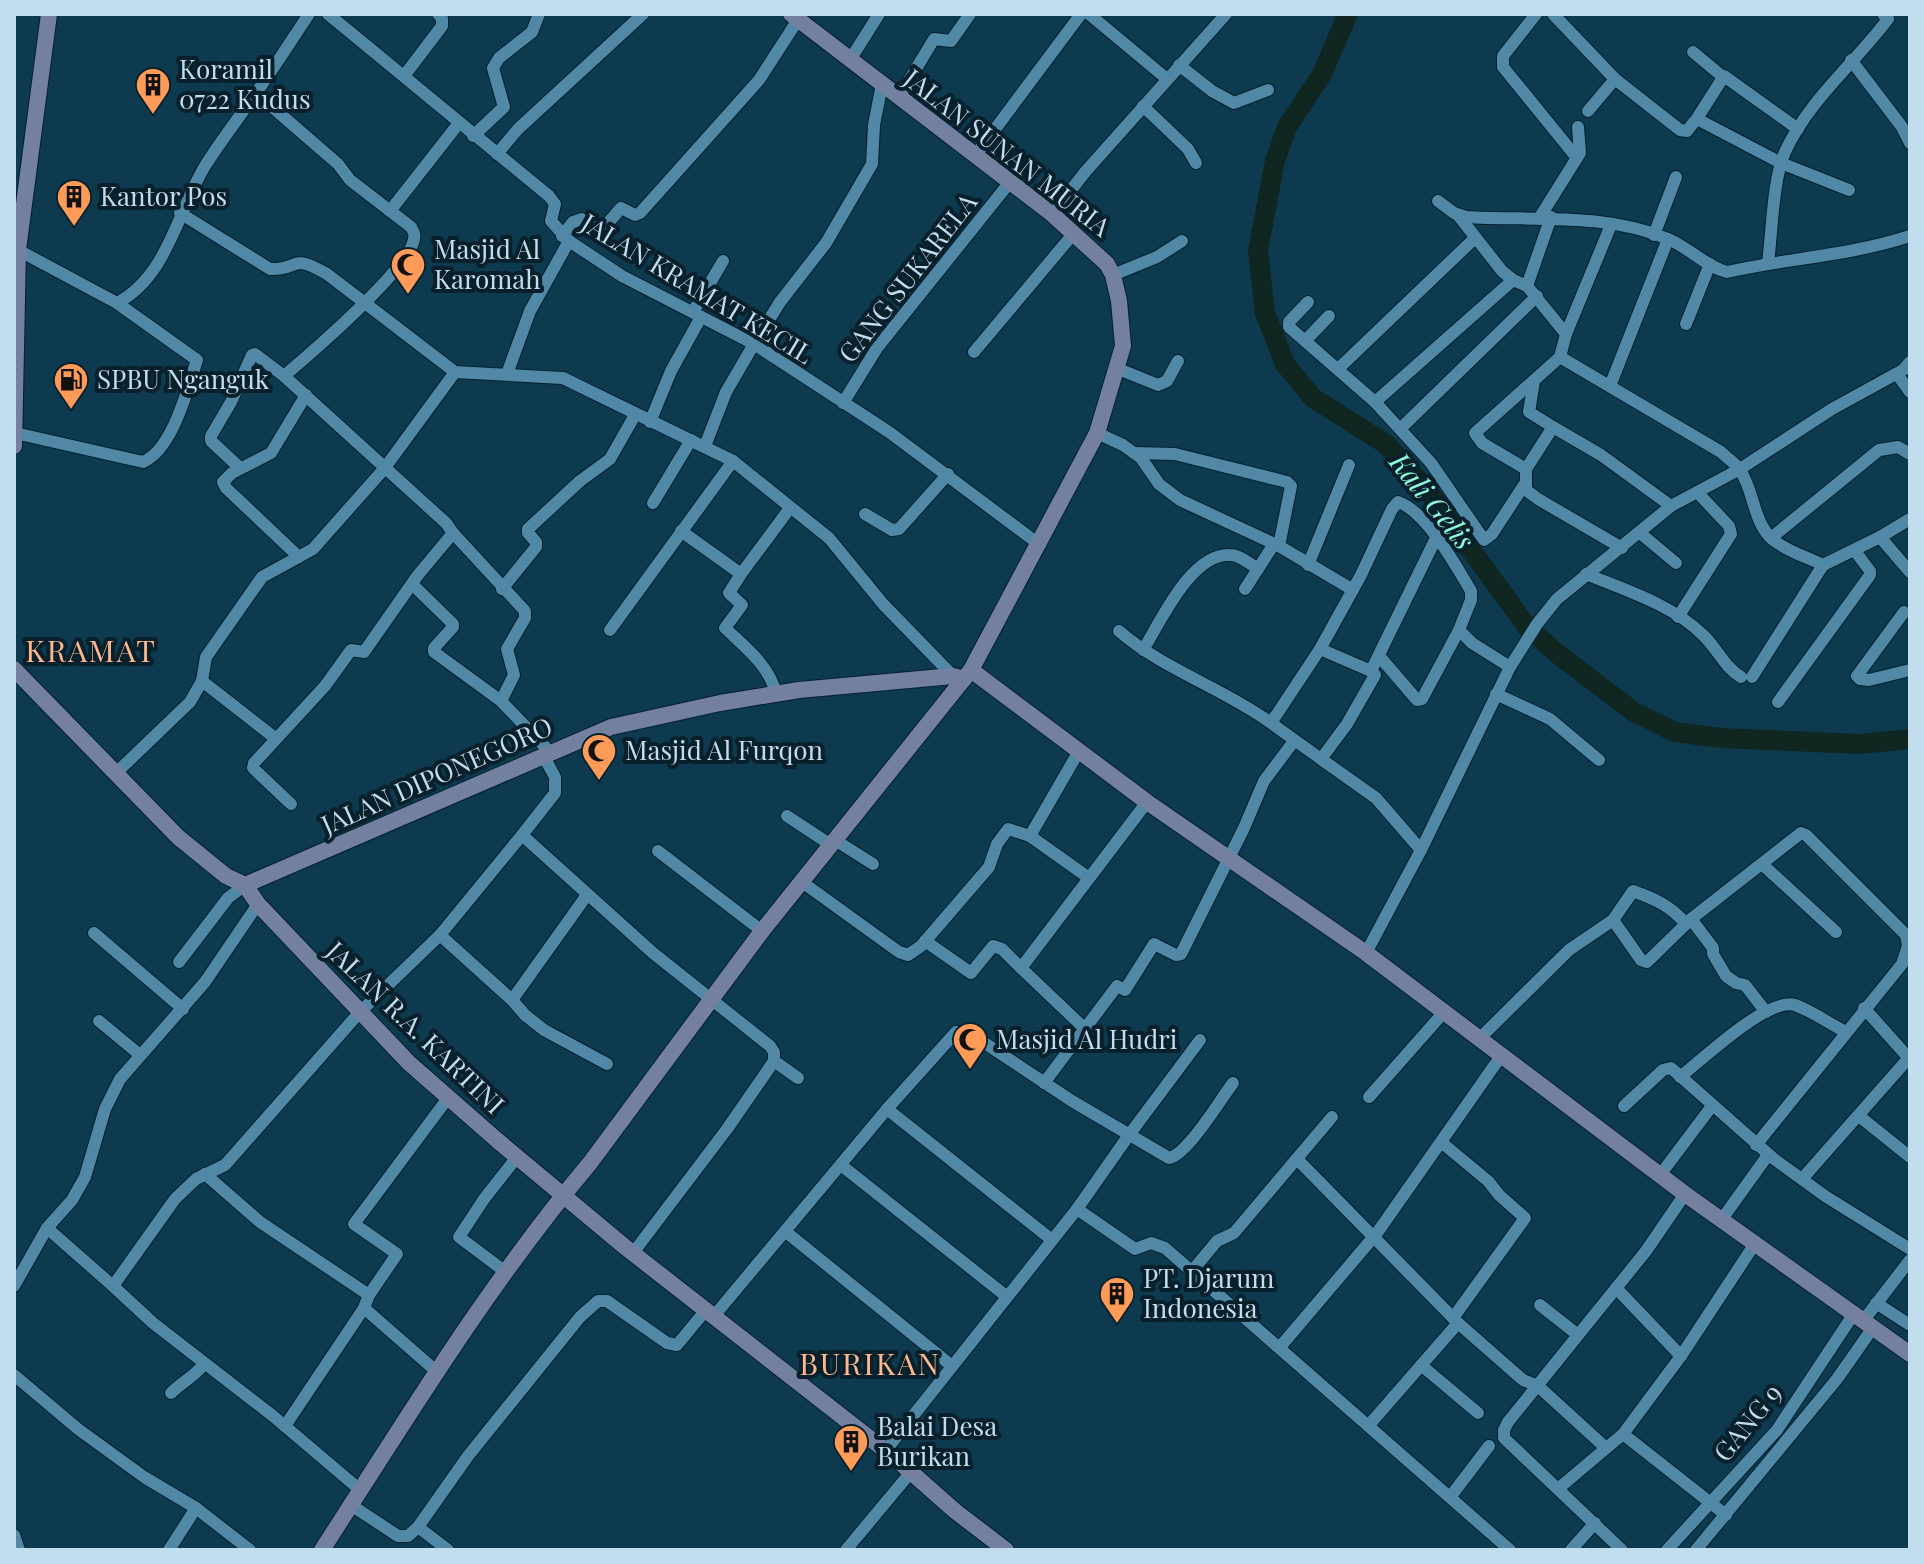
<svg xmlns="http://www.w3.org/2000/svg" width="1924" height="1564" viewBox="0 0 1924 1564" font-family="'Playfair Display',serif">
  <rect width="100%" height="100%" fill="#0e3a4f"/>
  <g fill="none" stroke-linecap="round" stroke-linejoin="round">
    <polyline stroke="#102721" stroke-width="20" points="1348,14 1322,74 1287,127 1275,161 1258,251 1265,313 1285,364 1313,398 1386,444 1428,491 1528,628 1559,655 1634,712 1675,732 1721,738 1860,744 1910,739"/>
    <defs>
      <g id="street">
        <polyline points="328,14 549,196 555,204 551,221 569,241 622,276 754,344 889,432 1040,545"/>
        <polyline points="1089,14 1167,79"/>
        <polyline points="1536,14 1503,56 1503,67 1577,158"/>
        <polyline points="1553,14 1615,79 1680,130 1687,131 1694,122 1699,120 1781,163 1849,190"/>
        <polyline points="1693,52 1723,77"/>
        <polyline points="850,60 879,14"/>
        <polyline points="1851,60 1902,127 1910,143"/>
        <polyline points="1179,65 1212,91 1234,103 1268,90"/>
        <polyline points="404,76 442,26 442,18 438,14"/>
        <path d="M256,93L338,164L350,180L411,227C414,233 415,233 414,239C410,268 310,354 284,376L446,523L453,533L418,575L364,652L351,650L325,686L254,763L253,768L291,804"/>
        <polyline points="899,97 934,39 951,41 970,14"/>
        <polyline points="1143,106 1188,149 1196,163"/>
        <polyline points="1588,111 1615,79"/>
        <polyline points="1696,120 1724,76 1798,129"/>
        <polyline points="473,136 504,107 493,68 499,58 532,32 539,14"/>
        <polyline points="497,154 518,129 643,14"/>
        <polyline points="975,156 1081,14"/>
        <path d="M1438,201L1454,213L1466,217C1532,221 1604,212 1668,239C1688,247 1705,266 1727,272C1789,258 1848,256 1910,236"/>
        <polyline points="390,211 459,123"/>
        <path d="M180,213L270,269C301,270 289,252 327,274L455,372L563,378L733,461L829,538L883,604L953,676"/>
        <polyline points="1052,214 1086,171 1226,14"/>
        <polyline points="1458,215 1502,271 1513,280"/>
        <polyline points="1540,217 1580,153 1578,127"/>
        <path d="M1551,217L1527,286L1566,334L1560,357L1721,452C1727,458 1735,463 1740,470C1754,490 1753,522 1772,539C1786,551 1807,557 1823,565L1880,537"/>
        <polyline points="1654,235 1676,177"/>
        <polyline points="562,236 573,222 582,219 598,227 608,223 621,208 635,215 640,213 759,80 801,15"/>
        <path d="M18,250L117,303C168,276 177,212 205,166C220,142 238,119 254,96C273,69 291,41 309,14"/>
        <path d="M1768,263C1772,232 1773,178 1785,152C1808,101 1855,63 1888,19L1883,14"/>
        <polyline points="1113,275 1157,257 1182,241"/>
        <polyline points="1308,302 1289,322 1289,327 1375,402"/>
        <polyline points="693,312 723,261"/>
        <polyline points="1686,324 1710,264"/>
        <polyline points="1566,334 1611,225"/>
        <polyline points="1305,341 1329,316"/>
        <polyline points="974,352 1074,233"/>
        <polyline points="1116,368 1158,385 1167,381 1178,361"/>
        <polyline points="1338,369 1475,238"/>
        <polyline points="507,374 530,311 569,241"/>
        <polyline points="1897,374 1910,392"/>
        <polyline points="1534,381 1529,412 1553,427"/>
        <polyline points="1610,386 1668,239"/>
        <polyline points="843,403 877,348 1010,182"/>
        <polyline points="650,422 671,371 701,317"/>
        <polyline points="1400,429 1537,296"/>
        <path d="M15,433L143,462C173,449 187,390 197,360L117,303"/>
        <polyline points="1097,433 1123,445 1141,458 1159,484 1180,500 1279,546 1353,590"/>
        <polyline points="705,446 726,392 754,344 780,302 826,243 872,164 874,125 882,84"/>
        <polyline points="1134,453 1175,454 1287,482 1291,486 1279,546"/>
        <polyline points="240,468 211,441 211,436 231,402 252,355 255,354 284,376"/>
        <polyline points="1526,469 1482,443 1475,433 1560,357"/>
        <polyline points="1524,485 1492,534 1484,540 1431,463 1375,402 1513,280 1527,286"/>
        <polyline points="653,503 691,440"/>
        <polyline points="865,514 892,530 899,529 948,474"/>
        <polyline points="1910,519 1880,537 1910,572"/>
        <path d="M681,531L741,574L729,593L742,605L725,628C745,647 770,666 776,694"/>
        <polyline points="453,533 525,611 525,618 507,649 514,675 501,701"/>
        <polyline points="1640,533 1676,563"/>
        <path d="M1437,536L1371,671L1320,649L1361,575L1392,509L1398,502C1426,511 1456,566 1471,591V600L1459,630L1472,643L1510,667"/>
        <polyline points="1771,538 1879,450 1898,447 1910,454"/>
        <polyline points="1622,548 1538,499 1526,490 1526,469 1553,427 1601,455 1671,506"/>
        <polyline points="299,557 226,488 223,482 232,473 271,453 306,395"/>
        <polyline points="1308,565 1349,465"/>
        <polyline points="741,574 790,508"/>
        <path d="M1586,574C1625,590 1673,605 1703,635C1717,648 1724,667 1741,677"/>
        <polyline points="412,584 453,624 453,627 434,648 434,652 501,701 550,752"/>
        <polyline points="502,589 536,547 536,542 528,533 528,529 580,481 610,459 635,415"/>
        <polyline points="1245,589 1274,544"/>
        <polyline points="1904,612 1857,676 1860,679 1869,680 1910,670"/>
        <polyline points="1678,617 1731,534 1729,526 1697,492"/>
        <polyline points="610,630 733,461"/>
        <path d="M1119,631C1164,670 1223,688 1271,723L1320,649"/>
        <path d="M1143,650C1161,621 1191,553 1230,555C1240,555 1250,564 1258,569"/>
        <polyline points="1380,657 1417,700 1422,699 1459,630"/>
        <polyline points="1371,671 1375,675 1347,724 1321,759 1376,798 1421,850"/>
        <polyline points="1752,677 1823,565"/>
        <polyline points="202,681 275,738"/>
        <polyline points="1496,694 1550,719 1599,760"/>
        <polyline points="1778,702 1870,575 1870,571 1855,551"/>
        <polyline points="1271,723 1321,759"/>
        <polyline points="115,774 190,702 202,681 206,657 262,577 313,549 384,469 455,372"/>
        <polyline points="787,816 831,845"/>
        <polyline points="522,835 555,793 555,777 543,755"/>
        <polyline points="1030,836 1079,751"/>
        <polyline points="835,840 873,864"/>
        <polyline points="658,851 762,931"/>
        <polyline points="1762,864 1836,932"/>
        <polyline points="802,882 899,952 908,955 921,946 989,867 997,844 1008,829 1030,836 1089,878"/>
        <polyline points="1691,919 1713,948 1713,954 1726,976 1736,983 1745,985 1766,1012"/>
        <polyline points="1613,920 1641,960 1647,962 1691,919 1801,833 1806,835 1906,935 1908,946 1902,964 1756,1145"/>
        <polyline points="94,933 183,1009"/>
        <polyline points="440,935 512,1000 525,1015 544,1030 607,1064"/>
        <polyline points="925,941 971,973 993,946 1002,949 1021,968 1147,802"/>
        <polyline points="1366,953 1421,850 1510,667 1537,624 1557,599 1671,506 1740,469 1832,409 1903,370 1910,362"/>
        <polyline points="179,962 228,898 245,885"/>
        <polyline points="1021,968 1084,1028"/>
        <polyline points="512,1000 587,895"/>
        <polyline points="99,1021 140,1055"/>
        <path d="M1479,1039L1569,950L1613,920L1633,891C1655,899 1671,906 1686,924"/>
        <polyline points="774,1061 798,1078"/>
        <path d="M1680,1077C1702,1060 1767,997 1795,1005C1812,1011 1830,1024 1846,1032"/>
        <polyline points="1044,1083 1117,986 1125,990 1154,944 1176,955 1181,954 1244,828 1264,781 1294,741"/>
        <polyline points="1369,1097 1444,1012"/>
        <polyline points="1624,1106 1663,1070 1671,1068 1774,1159 1825,1196 1910,1249"/>
        <polyline points="887,1109 1052,1240"/>
        <polyline points="1859,1116 1910,1157"/>
        <polyline points="1441,1142 1488,1181 1499,1195 1525,1218 1453,1318"/>
        <polyline points="1297,1159 1458,1323 1523,1380 1538,1386 1606,1448"/>
        <polyline points="841,1165 1006,1296"/>
        <polyline points="205,1174 260,1222 369,1295 364,1308 285,1426"/>
        <polyline points="1660,1175 1712,1106"/>
        <polyline points="1802,1179 1907,1060 1907,1056 1864,1008"/>
        <polyline points="1077,1209 1135,1249 1151,1243 1165,1248 1510,1550"/>
        <polyline points="1722,1219 1768,1155"/>
        <polyline points="47,1228 113,1286"/>
        <polyline points="786,1232 952,1366"/>
        <polyline points="1192,1271 1217,1241 1234,1233 1332,1117"/>
        <polyline points="507,1273 459,1237 484,1199 517,1157"/>
        <polyline points="14,1286 47,1228 72,1200 85,1177 105,1109 120,1079 205,982 258,904"/>
        <polyline points="1616,1288 1681,1356"/>
        <polyline points="369,1295 397,1254 354,1224 448,1098"/>
        <polyline points="1876,1303 1910,1325"/>
        <polyline points="1540,1305 1578,1335"/>
        <polyline points="364,1308 436,1371"/>
        <path d="M714,1316L887,1109L956,1032H968L1072,1101L1169,1158C1187,1155 1220,1100 1233,1083"/>
        <polyline points="1863,1321 1910,1260"/>
        <polyline points="1280,1347 1377,1233 1501,1056"/>
        <polyline points="1421,1365 1478,1413"/>
        <polyline points="14,1375 78,1429 144,1477 196,1508 250,1550"/>
        <path d="M171,1393C183,1381 193,1378 204,1364"/>
        <polyline points="1369,1425 1458,1323"/>
        <polyline points="1623,1434 1726,1515"/>
        <polyline points="886,1450 1077,1209 1129,1135 1200,1040"/>
        <polyline points="1559,1488 1623,1434 1681,1356 1756,1242"/>
        <polyline points="359,1489 273,1416 153,1323 113,1286 175,1199 196,1179 225,1165 359,1013 440,935 522,835 653,953 770,1046 774,1052 774,1061 727,1129 633,1253"/>
        <polyline points="1451,1496 1489,1446"/>
        <polyline points="351,1505 398,1536 408,1536 418,1527 448,1550"/>
        <polyline points="418,1527 468,1456 580,1317 598,1301 607,1301 667,1343 677,1345 706,1310"/>
        <polyline points="14,1535 19,1550"/>
        <polyline points="169,1550 196,1508"/>
        <polyline points="846,1550 911,1472"/>
        <polyline points="1571,1550 1595,1523"/>
        <polyline points="1622,1550 1504,1438 1504,1430 1508,1422 1646,1251 1685,1194"/>
        <polyline points="1667,1550 1777,1430 1853,1315"/>
        <polyline points="1696,1550 1837,1379 1872,1329"/>
      </g>
      <g id="secondary">
        <polyline points="14,446 18,250 49,14"/>
        <polyline points="14,669 178,837 226,876 245,885 611,727 720,703 799,690 953,676 964,679"/>
        <polyline points="971,670 1147,802 1366,953 1685,1194 1910,1354"/>
        <polyline points="245,885 258,904 409,1063 498,1141 625,1247 895,1458 955,1511 1006,1550"/>
        <path d="M322,1550C407,1418 489,1283 590,1163L762,931L971,670L1097,433L1123,346L1119,301L1113,275L1107,264L1052,214L791,14"/>
      </g>
    </defs>
    <use href="#street" stroke="#03202e" stroke-width="14"/>
    <use href="#secondary" stroke="#03202e" stroke-width="18"/>
    <use href="#street" stroke="#5188a6" stroke-width="12"/>
    <use href="#secondary" stroke="#7380a0" stroke-width="16"/>
  </g>
  <defs>
    <symbol id="building-pin" viewBox="-11 -11 22 30"><path d="M0 17L-7.5 6A9.5 9.5 0 1 1 7.5 6Z" fill="#fe9b58" stroke="#08202b"/><path d="M-4-6H4V6H1V3H-1V6H-4ZM-2.5-4.3h1.7v1.8h-1.7ZM.8-4.3h1.7v1.8H.8ZM-2.5-1h1.7V.8h-1.7ZM.8-1h1.7V.8H.8Z" fill="#111"/></symbol>
    <symbol id="mosque-pin" viewBox="-11 -11 22 30"><path d="M0 17L-7.5 6A9.5 9.5 0 1 1 7.5 6Z" fill="#fe9b58" stroke="#08202b"/><path d="M3.5-4.9A6 6 0 1 0 3.5 4.9A5 5 0 1 1 3.5-4.9Z" fill="#111"/></symbol>
    <symbol id="fuel-pin" viewBox="-11 -11 22 30"><path d="M0 17L-7.5 6A9.5 9.5 0 1 1 7.5 6Z" fill="#fe9b58" stroke="#08202b"/><path d="M-5.5-6h7V0h2V4h1.3V-2.5L3-4.5l.8-.8L6-3V5H2.5V1h-1V6h-7ZM-4.2-4.7v3.2H.2V-4.7Z" fill="#111"/></symbol>
  </defs>
  <g fill-rule="evenodd">
    <use href="#building-pin" x="133" y="65" width="40" height="54"/>
    <use href="#building-pin" x="54" y="177" width="40" height="54"/>
    <use href="#mosque-pin" x="388" y="245" width="40" height="54"/>
    <use href="#fuel-pin" x="51" y="360" width="40" height="54"/>
    <use href="#mosque-pin" x="579" y="731" width="40" height="54"/>
    <use href="#mosque-pin" x="950" y="1020" width="40" height="54"/>
    <use href="#building-pin" x="1097" y="1274" width="40" height="54"/>
    <use href="#building-pin" x="831" y="1422" width="40" height="54"/>
  </g>
  <g text-anchor="middle" stroke-width="8" stroke-linejoin="round" paint-order="stroke">
    <g font-size="26" fill="#c2dded" stroke="#08202b" text-anchor="start">
      <text x="179" y="79">Koramil<tspan x="179" dy="30">0722 Kudus</tspan></text>
      <text x="100" y="206">Kantor Pos</text>
      <text x="434" y="259">Masjid Al<tspan x="434" dy="30">Karomah</tspan></text>
      <text x="97" y="389">SPBU Nganguk</text>
      <text x="625" y="760">Masjid Al Furqon</text>
      <text x="996" y="1049">Masjid Al Hudri</text>
      <text x="1143" y="1288">PT. Djarum<tspan x="1143" dy="30">Indonesia</tspan></text>
      <text x="877" y="1436">Balai Desa<tspan x="877" dy="30">Burikan</tspan></text>
    </g>
    <g font-size="26" fill="#c2dded" stroke="#08202b">
      <text transform="translate(1007 153) rotate(38)" y="9">JALAN SUNAN MURIA</text>
      <text transform="translate(908 278) rotate(-52)" y="9">GANG SUKARELA</text>
      <text transform="translate(697 289) rotate(31)" y="9">JALAN KRAMAT KECIL</text>
      <text transform="translate(437 776) rotate(-24)" y="9">JALAN DIPONEGORO</text>
      <text transform="translate(415 1028) rotate(44)" y="9">JALAN R.A. KARTINI</text>
      <text transform="translate(1748 1423) rotate(-51)" y="9">GANG 9</text>
    </g>
    <g font-size="28" font-style="italic" fill="#8cfcdc" stroke="#08202b">
      <text transform="translate(1432 501) rotate(51)" y="10">Kali Gelis</text>
    </g>
    <g font-size="30" letter-spacing="2" fill="#feb88c" stroke="#08202b">
      <text x="91" y="662">KRAMAT</text>
      <text x="870" y="1375">BURIKAN</text>
    </g>
  </g>
  <rect width="1924" height="1564" fill="none" stroke="#c2dded" stroke-width="32"/>
</svg>
